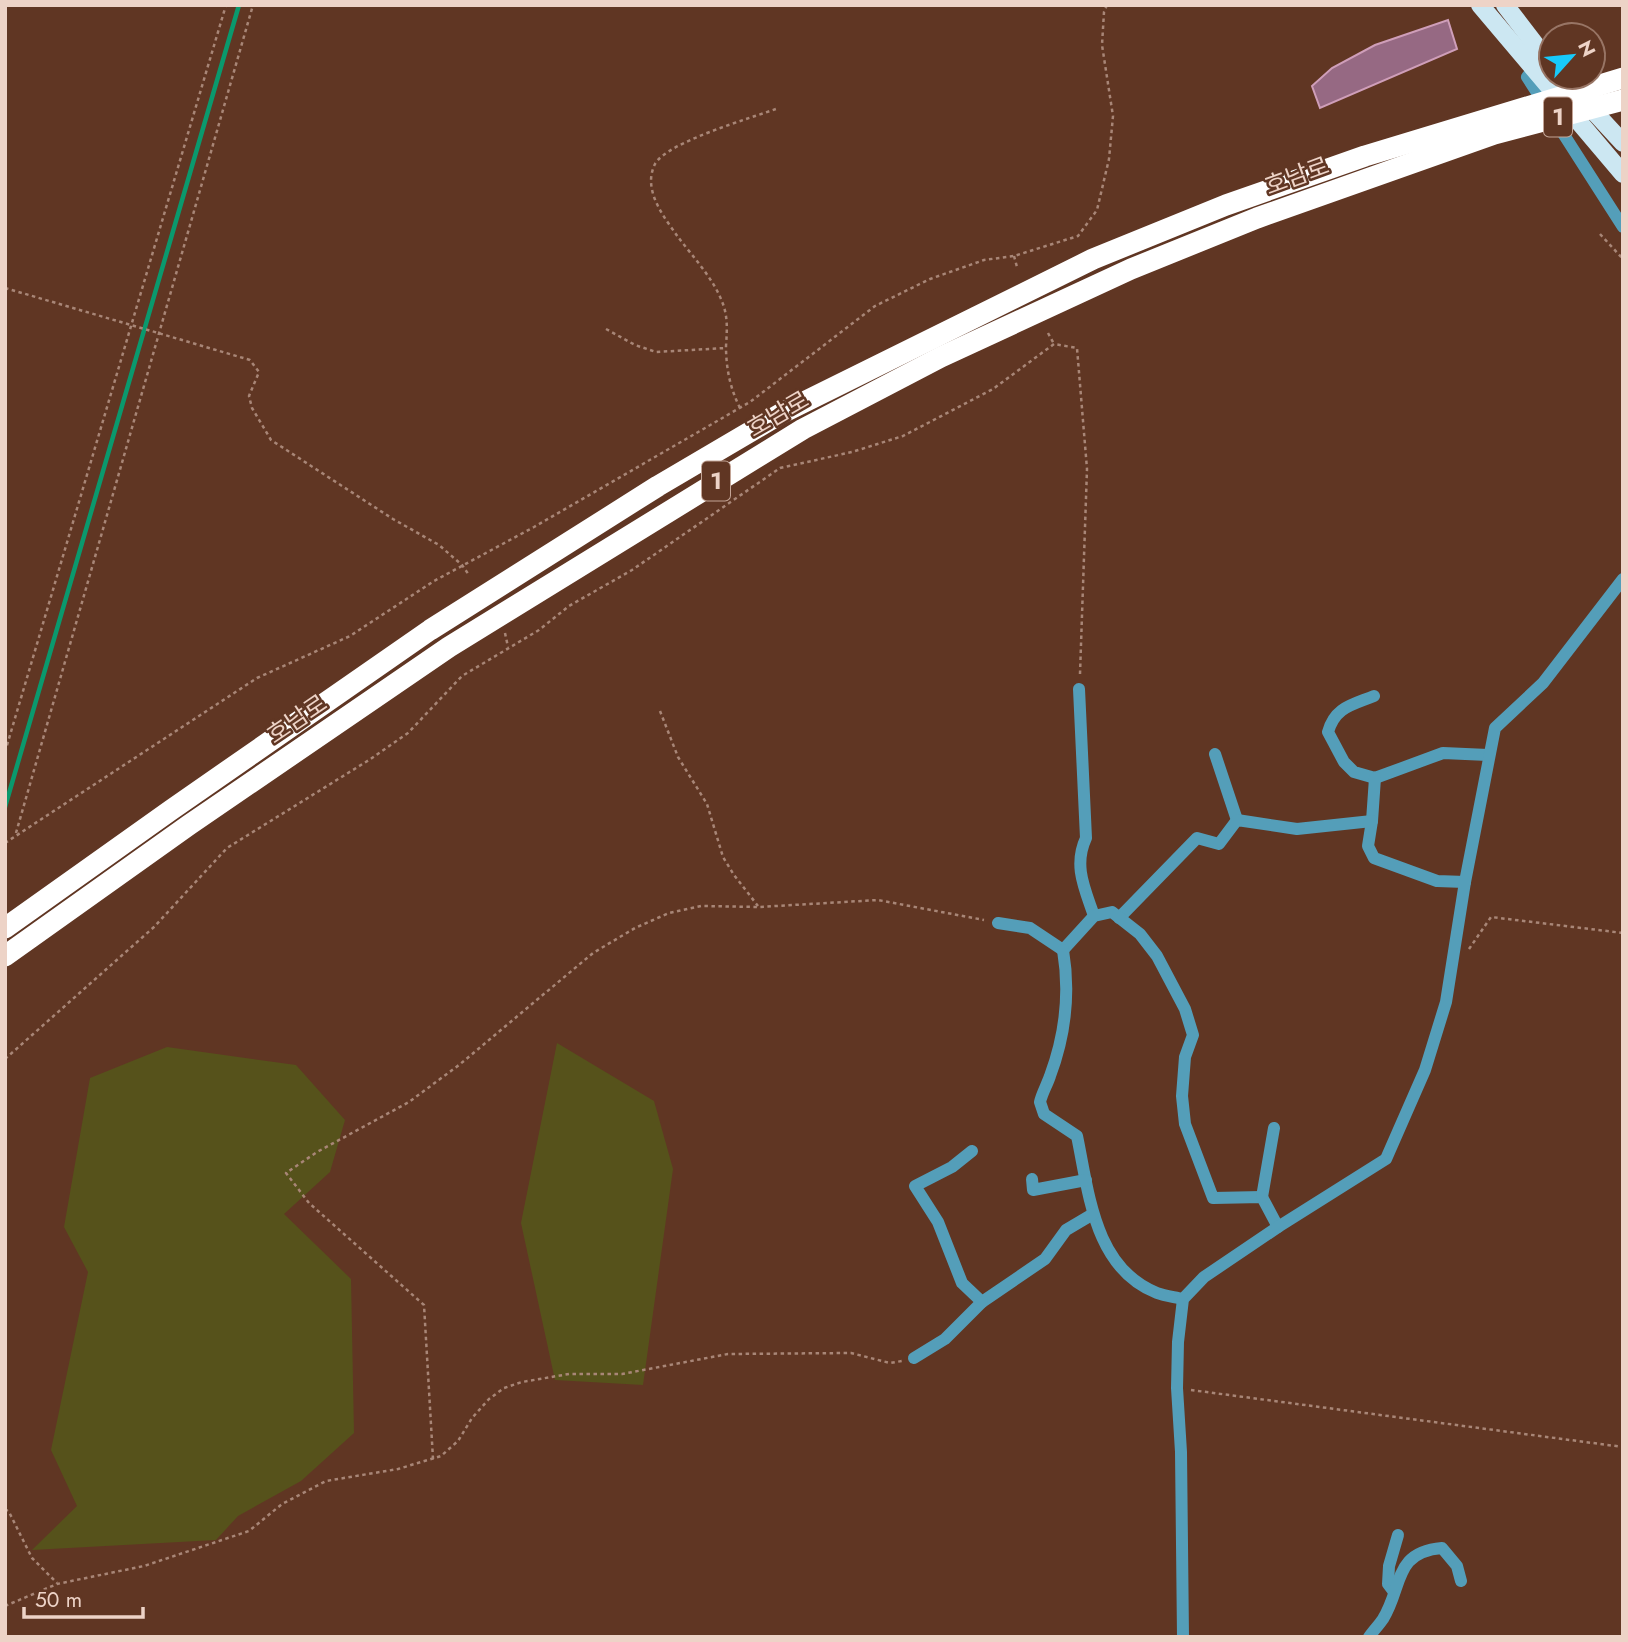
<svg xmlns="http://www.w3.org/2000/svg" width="1628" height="1642" viewBox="0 0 1628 1642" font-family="Jost,'Noto Sans KR',sans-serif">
  <rect width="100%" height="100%" fill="#603623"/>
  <g fill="#56521b">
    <polygon points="557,1043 654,1101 673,1169 643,1385 555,1380 521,1223"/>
    <polygon points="167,1047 296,1065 345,1120 330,1172 284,1214 351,1279 354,1433 301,1481 238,1516 216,1540 32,1550 77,1506 51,1450 88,1272 64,1227 90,1078"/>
  </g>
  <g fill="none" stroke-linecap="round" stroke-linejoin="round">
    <polyline stroke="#0a996d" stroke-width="4.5" points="5,807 239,5"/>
  </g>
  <polygon fill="#966983" stroke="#cf9eb9" stroke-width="2" points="1448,20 1457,49 1320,108 1312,86 1332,68 1375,45"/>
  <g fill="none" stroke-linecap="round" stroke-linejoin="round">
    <g stroke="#a88677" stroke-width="2.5" stroke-dasharray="3.5 3.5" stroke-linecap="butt">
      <polyline points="1600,234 1623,259"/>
      <polyline points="1014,256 1017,267"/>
      <polyline points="5,288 250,360 259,372 249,396 252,408 271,440 393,519 439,545 462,565 469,575"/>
      <polyline points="606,329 635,345 656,352 726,348"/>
      <polyline points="1048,333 1054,344"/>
      <path d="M740,408C730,388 726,368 726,346C727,331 728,318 723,304C714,279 693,257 678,237C664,217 642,190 655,164C667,142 751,118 776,109"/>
      <polyline points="505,633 508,647"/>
      <polyline points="660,711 678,757 707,804 723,857 734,875 758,906"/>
      <polyline points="5,752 226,5"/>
      <polyline points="16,833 253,5"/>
      <polyline points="5,843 257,678 350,636 434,581 534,527 750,402 875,306 930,279 984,260 1014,256 1078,236 1097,210 1109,159 1113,116 1102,45 1104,12 1107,5"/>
      <polyline points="1469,949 1491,917 1623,933"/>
      <polyline points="5,1059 154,927 227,848 369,760 408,733 462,676 539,630 569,606 632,570 780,468 852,452 903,436 993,389 1054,344 1077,348 1087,469 1080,674"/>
      <polyline points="1191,1390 1623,1447"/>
      <polyline points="433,1459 424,1305 309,1203 286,1173 317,1152 409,1102 459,1065 593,953 635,928 669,913 701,906 759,907 878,900 984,920"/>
      <polyline points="5,1509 9,1512 32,1558 57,1583"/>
      <polyline points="5,1606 57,1584 144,1566 249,1531 282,1504 326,1481 398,1469 441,1456 458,1441 472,1418 489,1399 504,1388 522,1382 569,1374 622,1374 728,1354 851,1353 890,1363 902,1361"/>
    </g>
    <g stroke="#549eb9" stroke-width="12">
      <polyline points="1534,68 1527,77 1623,227"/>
      <path d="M1079,689L1086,838C1073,866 1085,889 1094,916"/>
      <path d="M1374,696C1352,705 1335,707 1328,732L1344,762L1354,772L1375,778L1443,753L1488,755"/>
      <polyline points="1215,754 1237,820"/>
      <polyline points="1375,778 1372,821 1368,846 1374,858 1437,881 1465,882"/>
      <polyline points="1119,918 1197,838 1219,844 1237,820 1297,829 1372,821"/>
      <polyline points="998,923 1030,928 1063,950 1094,916 1112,912 1140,934 1157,956 1185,1009 1193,1035 1185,1057 1182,1096 1185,1124 1213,1198 1262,1197 1278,1227"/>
      <path d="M1063,950C1070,992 1065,1036 1050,1076C1047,1085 1042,1093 1040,1102L1044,1114L1077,1136C1089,1193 1094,1268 1157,1293C1165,1296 1175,1297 1183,1299"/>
      <polyline points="972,1151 952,1167 915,1186 938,1222 962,1283 982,1302 1045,1259 1066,1230 1093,1214"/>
      <polyline points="1032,1179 1033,1190 1086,1180"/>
      <polyline points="1262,1197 1274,1128"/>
      <polyline points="914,1358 945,1339 982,1302"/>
      <polyline points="1394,1592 1388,1584 1389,1566 1398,1535"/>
      <polyline points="1183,1637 1181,1452 1177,1388 1178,1342 1183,1299 1204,1277 1278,1227 1386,1159 1425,1070 1446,1002 1465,882 1495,728 1543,683 1623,579"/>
      <path d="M1369,1637C1373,1631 1379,1625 1383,1619C1403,1587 1393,1552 1442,1548L1457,1566L1461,1581"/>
    </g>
    <g stroke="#cce7f2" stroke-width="18">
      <polyline points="1480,5 1623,174"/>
      <polyline points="1505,5 1551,65"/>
      <polyline points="1562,77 1623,143"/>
    </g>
    <g stroke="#fff" stroke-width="21">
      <polyline points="5,928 171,810 430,630 658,486 782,413 1093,259 1226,205 1365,156 1623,78"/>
      <polyline points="5,956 189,825 449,647 803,429 941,357 1131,269 1257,218 1494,134 1623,100"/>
    </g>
  </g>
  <g text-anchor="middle" stroke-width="5" stroke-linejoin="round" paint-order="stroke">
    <g fill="#603623" stroke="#c3a496" stroke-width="2">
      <rect x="1544" y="97.5" width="28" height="39" rx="5"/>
      <rect x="702" y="461.5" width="28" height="39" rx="5"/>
    </g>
    <g font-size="23" font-weight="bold" fill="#edd3c7">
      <text x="1558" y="125">1</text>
      <text x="716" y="489">1</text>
    </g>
    <g font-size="24" fill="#edd3c7" stroke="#603623">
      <text transform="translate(1297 176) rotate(-20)" y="8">호남로</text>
      <text transform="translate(778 414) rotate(-30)" y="8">호남로</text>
      <text transform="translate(297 719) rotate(-34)" y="8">호남로</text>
    </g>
  </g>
  <rect width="1628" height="1642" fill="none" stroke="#edd3c7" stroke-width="14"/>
  <g transform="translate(1572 56) rotate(63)"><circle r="33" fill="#603623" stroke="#987565" stroke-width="2"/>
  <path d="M0-5L12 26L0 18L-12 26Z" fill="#17cafb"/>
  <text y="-10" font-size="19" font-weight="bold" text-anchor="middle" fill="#edd3c7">N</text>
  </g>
  <path d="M24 1607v10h119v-10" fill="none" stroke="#edd3c7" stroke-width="3.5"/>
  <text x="35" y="1607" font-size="21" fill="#edd3c7" stroke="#603623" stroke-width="5" paint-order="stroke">50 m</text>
</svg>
